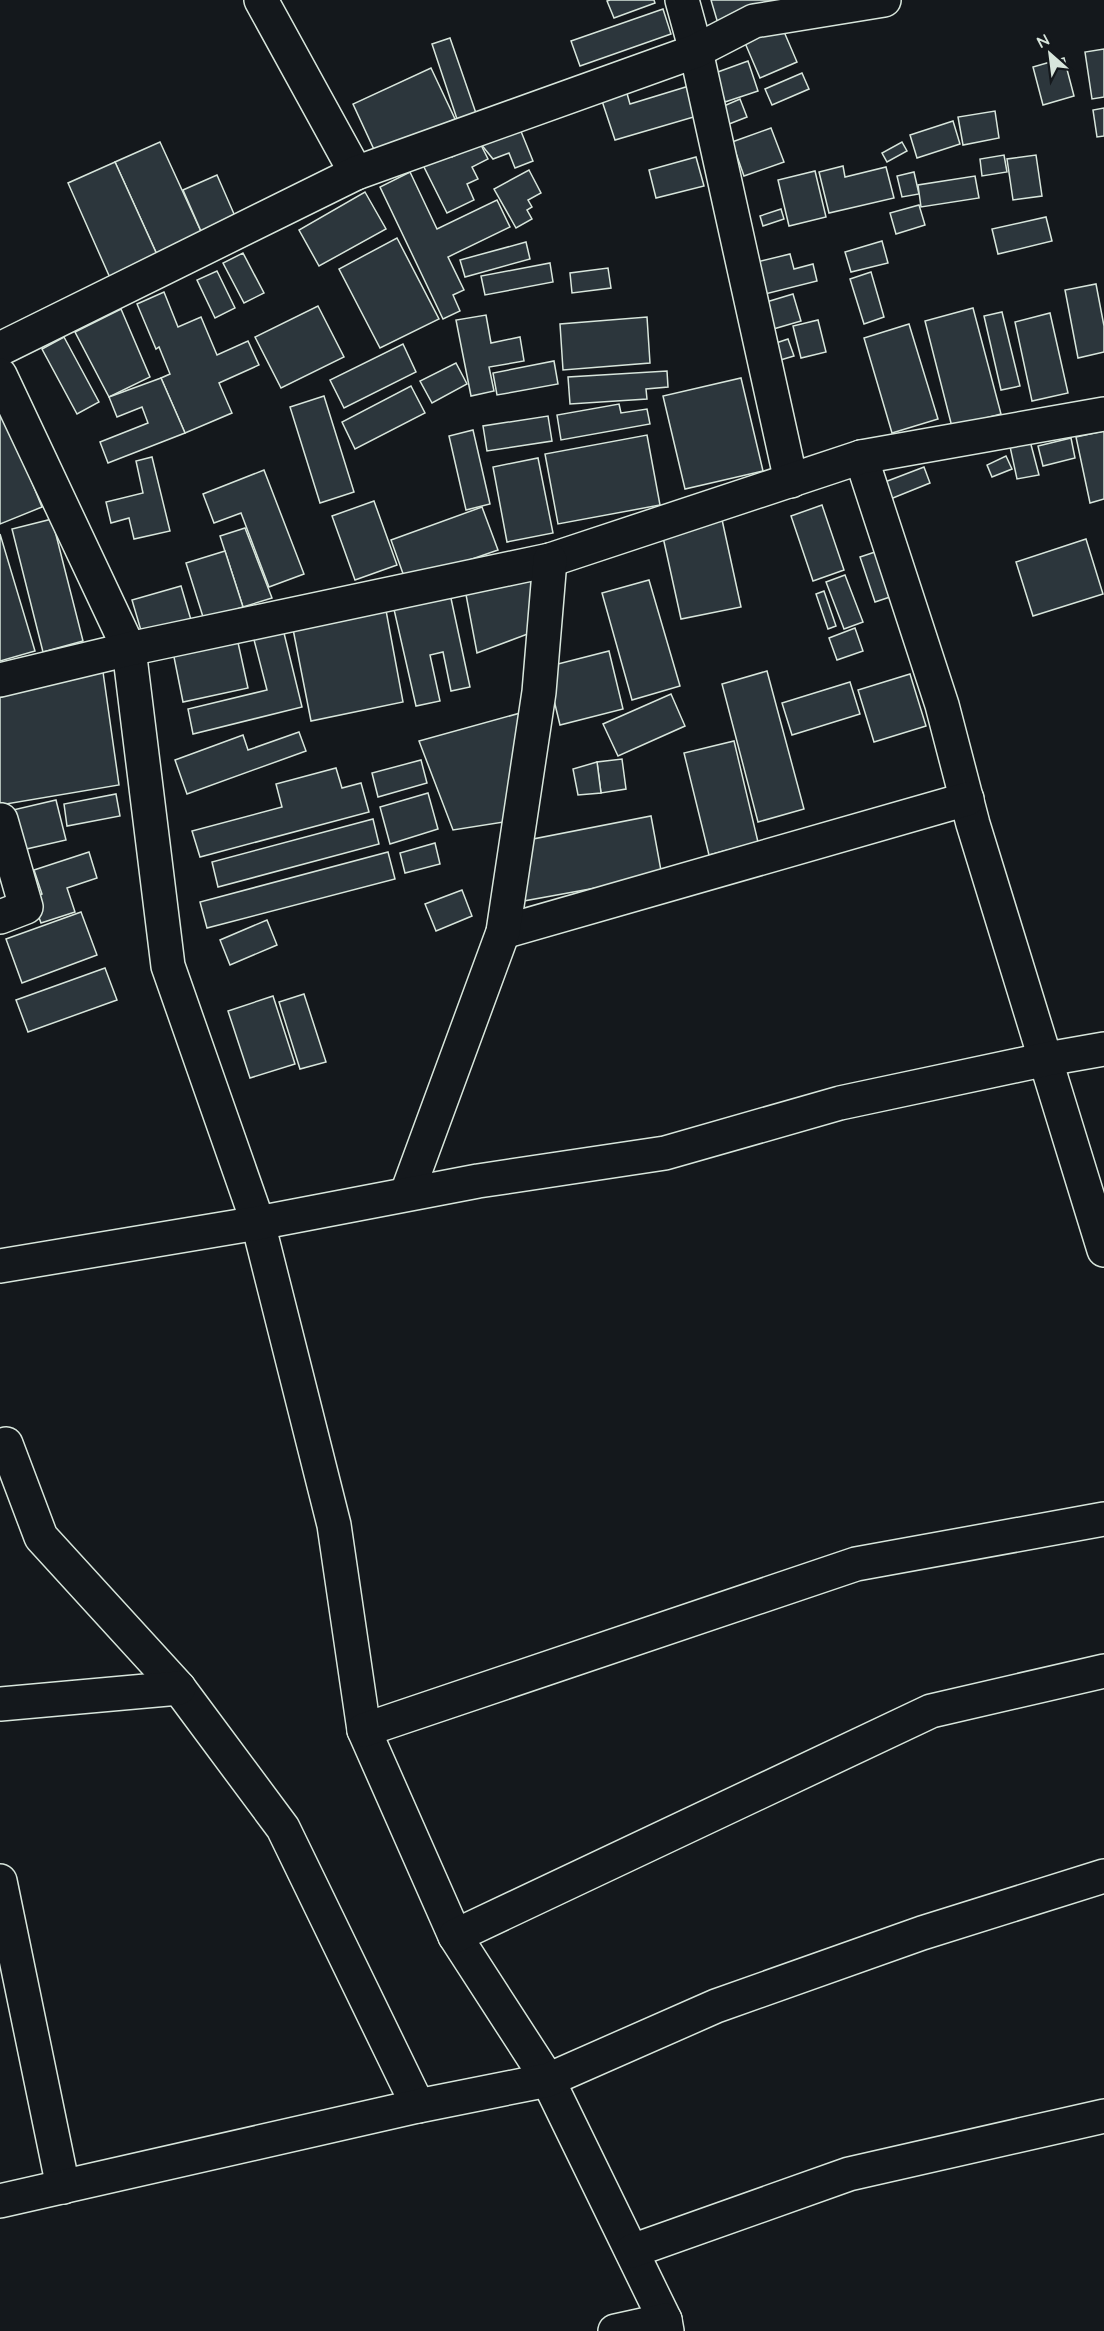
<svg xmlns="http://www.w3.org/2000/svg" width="1104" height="2331" viewBox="0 0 1104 2331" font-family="Quicksand,sans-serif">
  <rect width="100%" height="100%" fill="#14181c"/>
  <g fill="#2c363c" stroke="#d8e6dc" stroke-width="1.5">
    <polygon points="610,0 654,0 655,3 614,18 607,1"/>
    <polygon points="711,0 770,0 773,9 719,27"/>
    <polygon points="663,9 671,34 580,66 571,41"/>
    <polygon points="782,27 797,62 760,78 745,43"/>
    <polygon points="450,38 478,119 459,125 432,44"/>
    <polygon points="1104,49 1104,97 1092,99 1085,52"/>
    <polygon points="1064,58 1074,96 1043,105 1033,67"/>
    <polygon points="748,61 758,91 725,102 715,73"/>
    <polygon points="431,68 455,119 377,156 353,104"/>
    <polygon points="802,73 809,89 772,105 765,89"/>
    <polygon points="689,86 697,116 615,140 601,98 626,90 630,104"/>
    <polygon points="740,99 747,117 724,126 717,109"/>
    <polygon points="1104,108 1104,136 1097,137 1093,110"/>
    <polygon points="995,111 999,138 963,145 958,117"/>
    <polygon points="953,121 960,144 917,158 910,135"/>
    <polygon points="518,124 533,161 515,168 509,153 493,159 480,143"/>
    <polygon points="771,128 784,162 744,176 732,142"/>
    <polygon points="160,142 204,238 159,259 115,162"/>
    <polygon points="902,142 907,151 887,162 882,153"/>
    <polygon points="480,143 488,159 472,167 478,179 467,184 474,200 447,213 421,161 448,148 452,157"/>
    <polygon points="1004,155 1007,172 982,176 980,159"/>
    <polygon points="1036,155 1042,196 1013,200 1007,159"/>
    <polygon points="696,157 704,186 656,198 649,170"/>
    <polygon points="115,162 159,259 111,280 68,183"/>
    <polygon points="843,166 845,177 886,167 894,198 829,213 819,172"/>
    <polygon points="529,170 541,193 528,200 532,207 527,210 532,219 516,228 494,189"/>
    <polygon points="815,171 826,217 789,226 778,180"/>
    <polygon points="410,172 437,229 497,200 510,227 448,257 464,290 453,295 460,311 443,319 380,187"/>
    <polygon points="914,172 919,194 902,197 897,176"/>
    <polygon points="217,175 238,223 204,238 183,190"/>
    <polygon points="975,176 979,198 921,207 918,185"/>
    <polygon points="365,192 386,229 319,266 299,230"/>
    <polygon points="919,205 925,225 896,234 890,213"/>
    <polygon points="781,209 784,219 763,226 760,216"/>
    <polygon points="1046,217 1052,241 998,254 992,229"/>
    <polygon points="397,238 439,319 380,348 339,269"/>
    <polygon points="882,241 888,263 851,272 845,252"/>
    <polygon points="526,242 530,259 465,277 460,260"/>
    <polygon points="243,253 264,293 244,303 223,263"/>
    <polygon points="790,254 794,269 813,264 817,281 761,295 753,263"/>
    <polygon points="550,263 553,282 485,295 481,276"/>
    <polygon points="608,268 611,288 572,293 570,273"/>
    <polygon points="217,271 235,308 215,318 197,280"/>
    <polygon points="871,272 884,317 864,324 850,279"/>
    <polygon points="1096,284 1104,326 1104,352 1078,358 1065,290"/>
    <polygon points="164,292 178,327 201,317 217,355 248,341 259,365 219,383 232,413 185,433 161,378 170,374 159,347 156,349 137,304"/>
    <polygon points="793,294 801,321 770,330 763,303"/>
    <polygon points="318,306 344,357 281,388 255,337"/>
    <polygon points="973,308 1001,414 952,427 925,321"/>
    <polygon points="121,309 150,377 109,397 75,332"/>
    <polygon points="1002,312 1020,386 1001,390 984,316"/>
    <polygon points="1050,313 1068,393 1032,401 1015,322"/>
    <polygon points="486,315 491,343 520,337 524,361 489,367 494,391 471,396 456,320"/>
    <polygon points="647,317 650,363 563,370 560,324"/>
    <polygon points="818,320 826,352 801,358 793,326"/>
    <polygon points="909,324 938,419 892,433 864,338"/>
    <polygon points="64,337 99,402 77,414 42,349"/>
    <polygon points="788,339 794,356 777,361 773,344"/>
    <polygon points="403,344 416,372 344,408 330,380"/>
    <polygon points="554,361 558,384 497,395 493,373"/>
    <polygon points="456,363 467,384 432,403 420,381"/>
    <polygon points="667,371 668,387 646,389 647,399 570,404 568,377"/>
    <polygon points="161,378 185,433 108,463 100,442 148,423 142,407 117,417 109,397"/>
    <polygon points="741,378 763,471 685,489 663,396"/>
    <polygon points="411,386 425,413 355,449 342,422"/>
    <polygon points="324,396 354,492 320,503 290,407"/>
    <polygon points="0,404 42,507 0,524"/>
    <polygon points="619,404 621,413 647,409 650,424 561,440 557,415"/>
    <polygon points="548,416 552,441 487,451 483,426"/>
    <polygon points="473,430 490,504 466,510 449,436"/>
    <polygon points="1104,431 1104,499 1090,503 1076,437"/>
    <polygon points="647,435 660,505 558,524 545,454"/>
    <polygon points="1029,437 1039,475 1017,479 1009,442"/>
    <polygon points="1071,438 1075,458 1043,466 1038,446"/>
    <polygon points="1006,456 1012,469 992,477 987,465"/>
    <polygon points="152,457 170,531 134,539 129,518 111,523 106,502 143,493 136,461"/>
    <polygon points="538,458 553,533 507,542 493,467"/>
    <polygon points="924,467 930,483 883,502 877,485"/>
    <polygon points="264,470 304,574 269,587 241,513 214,523 203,494"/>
    <polygon points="374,501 397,565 355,580 332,516"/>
    <polygon points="822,505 844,570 813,581 791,516"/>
    <polygon points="482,507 498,550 406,582 391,540"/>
    <polygon points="721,515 741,607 681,619 661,528"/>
    <polygon points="52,519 83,641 43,652 12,529"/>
    <polygon points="245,528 272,598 243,607 220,536"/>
    <polygon points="0,534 35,651 0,661"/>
    <polygon points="1086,539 1103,594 1033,616 1016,562"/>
    <polygon points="884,549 899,594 875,602 860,557"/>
    <polygon points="225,551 243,607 204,620 186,563"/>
    <polygon points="540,571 533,632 477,653 464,584"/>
    <polygon points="845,575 863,622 844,629 826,582"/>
    <polygon points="649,580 680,686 632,700 602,593"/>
    <polygon points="181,586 194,630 145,644 132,600"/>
    <polygon points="449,589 470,687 451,691 443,652 430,655 440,701 416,706 393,605"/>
    <polygon points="824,591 836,626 828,629 816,594"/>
    <polygon points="385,605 403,702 311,721 292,624"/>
    <polygon points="855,628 863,651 837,660 829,638"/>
    <polygon points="283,629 302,707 193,734 188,709 267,690 253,636"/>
    <polygon points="237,638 248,688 183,702 173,652"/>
    <polygon points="609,651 623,709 560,725 546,667"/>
    <polygon points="767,671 804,809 758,822 722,684"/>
    <polygon points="103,672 119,785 0,805 0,689"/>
    <polygon points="910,674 926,726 874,742 858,690"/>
    <polygon points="850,682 860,714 792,735 782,703"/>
    <polygon points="671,694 685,726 618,756 603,724"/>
    <polygon points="531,710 517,820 453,830 419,741"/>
    <polygon points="299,732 306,751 187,794 175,760 243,735 248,750"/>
    <polygon points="734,741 758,842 709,855 684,753"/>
    <polygon points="622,759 626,789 601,793 597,762"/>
    <polygon points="421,760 427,783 378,797 372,773"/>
    <polygon points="597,762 601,793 578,795 573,769"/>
    <polygon points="336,768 342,788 361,783 369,812 200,857 192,831 282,807 276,784"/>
    <polygon points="428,793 438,829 390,844 380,807"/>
    <polygon points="116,794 120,816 67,826 64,804"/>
    <polygon points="56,800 66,840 22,850 13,810"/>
    <polygon points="651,816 662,876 518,902 523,841"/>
    <polygon points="373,819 379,844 218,887 212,862"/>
    <polygon points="435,843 440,864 405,873 400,853"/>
    <polygon points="89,852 97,878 67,888 75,912 41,923 32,898 42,894 34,870"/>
    <polygon points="388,852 395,879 207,928 200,902"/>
    <polygon points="462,890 472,916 436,931 425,904"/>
    <polygon points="81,912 97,955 22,983 6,939"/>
    <polygon points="267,920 277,945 230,965 220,940"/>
    <polygon points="105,968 117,1000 28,1032 16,1000"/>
    <polygon points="304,994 326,1062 300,1069 279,1002"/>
    <polygon points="273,996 295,1064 250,1078 228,1011"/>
  </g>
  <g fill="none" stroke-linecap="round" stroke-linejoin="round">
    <defs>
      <g id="minor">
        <polyline points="261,0 356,173"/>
        <polyline points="682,0 696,51 791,481"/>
        <polyline points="0,349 356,173 696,51 754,21 884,0"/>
        <polyline points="0,375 129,649 168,966 258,1223 334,1525 364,1730 455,1936 548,2080 665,2320 667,2331"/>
        <polyline points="861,457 942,705 973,824 1104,1250"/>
        <polyline points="0,680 129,649 550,560 861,457 1104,414"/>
        <polyline points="0,917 26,907 1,820"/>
        <polyline points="503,932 967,799"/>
        <polyline points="407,1193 503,932 539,692 550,560"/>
        <polyline points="0,1266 258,1223 478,1181 665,1153 840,1103 1047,1059 1104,1049"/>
        <polyline points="6,1444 41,1537 179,1688 283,1828 418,2106"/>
        <polyline points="0,1704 179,1688"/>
        <polyline points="364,1730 856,1564 1104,1519"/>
        <polyline points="0,1881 63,2187"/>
        <polyline points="455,1936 931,1711 1104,1671"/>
        <polyline points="0,2201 418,2106 548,2080 716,2006 922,1933 1104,1876"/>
        <polyline points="632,2251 849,2174 1104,2116"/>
        <polyline points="615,2331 665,2320"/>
      </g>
    </defs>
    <use href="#minor" stroke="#d8e6dc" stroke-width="36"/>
    <use href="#minor" stroke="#14181c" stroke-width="33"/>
  </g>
  <g transform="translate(1050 54) rotate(332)" stroke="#14181c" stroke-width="4.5" paint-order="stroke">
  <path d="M0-4.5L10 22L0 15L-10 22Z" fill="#d8e6dc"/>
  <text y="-9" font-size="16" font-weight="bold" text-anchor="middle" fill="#d8e6dc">N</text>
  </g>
</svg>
